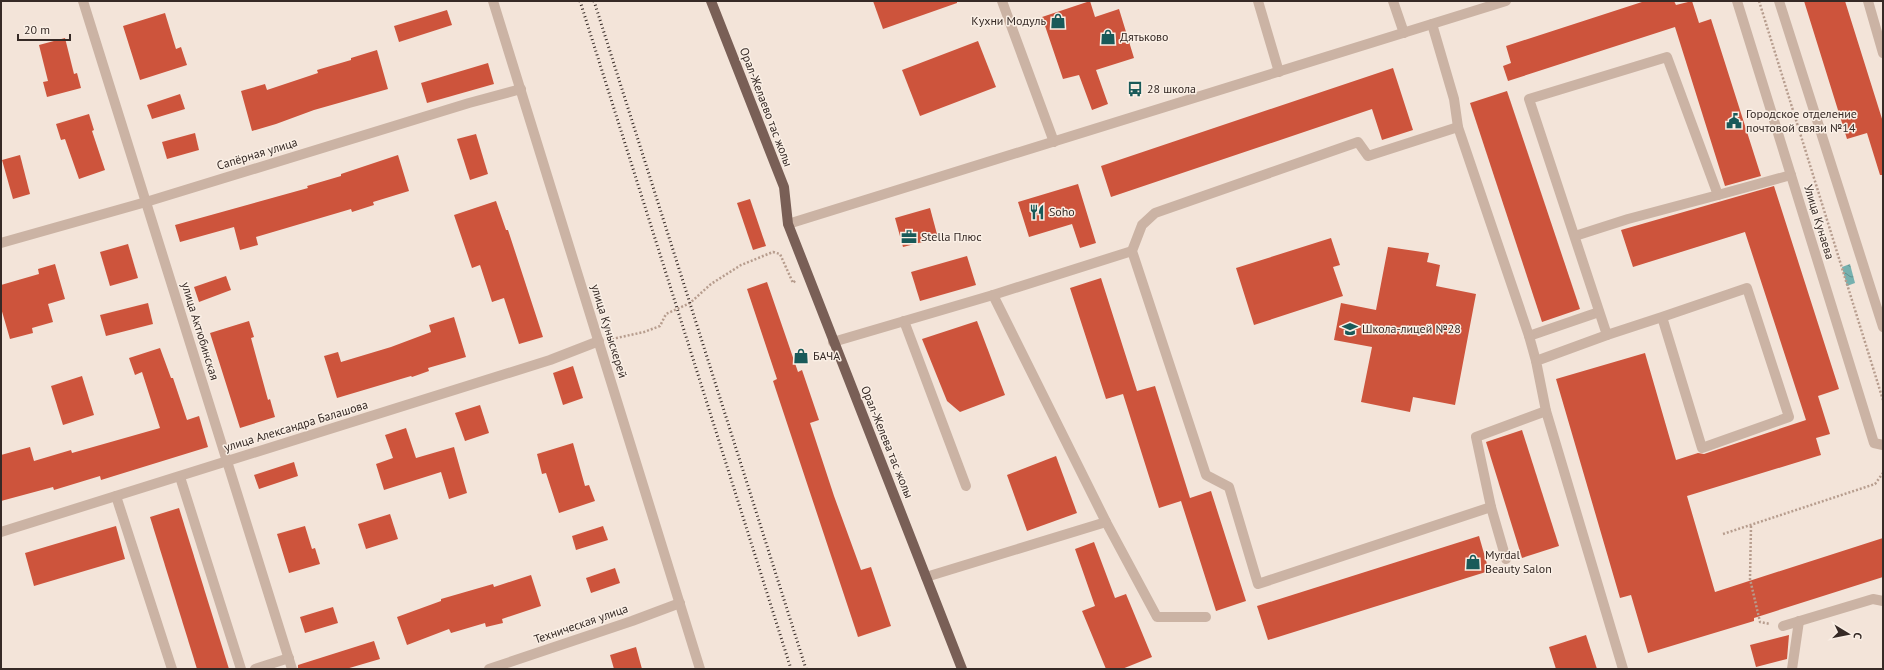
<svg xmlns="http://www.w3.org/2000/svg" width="1884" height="670" viewBox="0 0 1884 670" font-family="'PT Sans',sans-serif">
  <defs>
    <pattern id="water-waves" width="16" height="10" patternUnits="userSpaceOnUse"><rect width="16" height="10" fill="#76b1af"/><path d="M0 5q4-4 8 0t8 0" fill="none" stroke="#62908e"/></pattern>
  </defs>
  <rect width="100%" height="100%" fill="#f3e4d9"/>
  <polygon fill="url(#water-waves)" points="1850,264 1855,283 1847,286 1842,267"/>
  <g fill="#cd543c">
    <polygon points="873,1 957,1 957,3 883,29"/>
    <polygon points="1090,1 1095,17 1119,9 1134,58 1096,70 1108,104 1092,110 1079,75 1063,79 1042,17"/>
    <polygon points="1645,1 1674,1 1676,5 1692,1 1699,23 1711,19 1761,176 1725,186 1675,27 1508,81 1503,66 1511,63 1506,46"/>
    <polygon points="1804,1 1845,1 1883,122 1883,175 1880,175 1867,133 1847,139"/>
    <polygon points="447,10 452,25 399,42 394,26"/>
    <polygon points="165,13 176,49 181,47 187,65 140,80 123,26"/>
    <polygon points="65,38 74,74 77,73 81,88 47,97 43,82 48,81 39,45"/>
    <polygon points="978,41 996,87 920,116 902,70"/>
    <polygon points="377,50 388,89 314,110 276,124 252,131 241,91 265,84 267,90 318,73 317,70 351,60 351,58"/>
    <polygon points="488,63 494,84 427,103 421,83"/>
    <polygon points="1393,68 1413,130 1382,140 1372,109 1111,197 1101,166"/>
    <polygon points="1507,91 1580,309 1542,322 1470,103"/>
    <polygon points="180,94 185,109 152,119 147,105"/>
    <polygon points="89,114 94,130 92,131 105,170 79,179 65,139 61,140 56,124"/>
    <polygon points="195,133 199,150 167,159 162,142"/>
    <polygon points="476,134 488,174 470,180 457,139"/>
    <polygon points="20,155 30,194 13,199 2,160"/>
    <polygon points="398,155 409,191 373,202 374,205 352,212 351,209 256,237 258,245 240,250 234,227 180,242 175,225 308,188 307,186 341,176 341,174"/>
    <polygon points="1078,184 1096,243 1080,248 1072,224 1029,237 1018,202"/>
    <polygon points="1774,186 1839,389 1818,396 1830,434 1816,438 1821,455 1687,496 1715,592 1883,538 1883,577 1754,618 1754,621 1648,653 1631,595 1620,598 1556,379 1645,353 1676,460 1698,453 1704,454 1806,420 1745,232 1633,267 1621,230"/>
    <polygon points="750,199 766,246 753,250 737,203"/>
    <polygon points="496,201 506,230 508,230 543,337 519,344 504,298 492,302 480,265 472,268 454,215"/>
    <polygon points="930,208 938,238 903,247 895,218"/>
    <polygon points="1331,238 1340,265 1333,267 1343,296 1254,325 1236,268"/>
    <polygon points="128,244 138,278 110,286 100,252"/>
    <polygon points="1388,247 1429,253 1427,262 1440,265 1436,286 1476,294 1455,405 1413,397 1410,412 1361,402 1372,347 1334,340 1341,303 1376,310"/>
    <polygon points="967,256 976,285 920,301 911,272"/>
    <polygon points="55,264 65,299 48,304 53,322 32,328 33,333 10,339 1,308 1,285 39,274 38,269"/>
    <polygon points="226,276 231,290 199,302 194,287"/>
    <polygon points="1101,278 1137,391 1155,386 1190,498 1211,491 1246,601 1216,611 1181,501 1159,508 1123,394 1106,399 1070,288"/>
    <polygon points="767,282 798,372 802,370 819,420 810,423 834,496 861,570 871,567 891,626 858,637 773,381 777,379 747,289"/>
    <polygon points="148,303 153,324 106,336 100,315"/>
    <polygon points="454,317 466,357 428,368 429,371 412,377 411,376 337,398 324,356 338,352 341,362 391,347 431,332 429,325"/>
    <polygon points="249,321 254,337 251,338 268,400 270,399 275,417 240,428 210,333"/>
    <polygon points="977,321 1005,395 960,412 947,401 922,339"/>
    <polygon points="160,348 171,378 173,378 187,420 199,416 208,447 101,480 100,476 54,490 53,487 1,501 1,455 30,447 34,461 71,450 72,453 160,428 142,372 135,375 129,358"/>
    <polygon points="573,366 583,398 563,405 553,373"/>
    <polygon points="82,376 94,415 63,425 51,386"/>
    <polygon points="480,405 489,433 465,441 455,413"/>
    <polygon points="406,428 416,458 454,447 467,493 449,499 441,472 384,490 376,464 393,458 385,435"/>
    <polygon points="1522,430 1559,546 1522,558 1486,442"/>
    <polygon points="573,443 585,486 589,485 595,501 559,513 546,473 542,474 537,454"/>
    <polygon points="1056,456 1077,513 1027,531 1007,475"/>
    <polygon points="294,462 298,476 259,489 254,475"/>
    <polygon points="179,508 229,669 197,669 150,517"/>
    <polygon points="390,514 398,539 366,549 358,524"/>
    <polygon points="116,526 125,559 34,586 25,553"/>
    <polygon points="305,526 312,549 315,548 320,564 289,573 277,534"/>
    <polygon points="603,526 608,540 576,550 572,536"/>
    <polygon points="1479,536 1489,571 1268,640 1257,606"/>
    <polygon points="1094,542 1115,598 1126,594 1152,657 1122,669 1106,669 1082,611 1095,606 1075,549"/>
    <polygon points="615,568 620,583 591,593 586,578"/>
    <polygon points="531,575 541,606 502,619 503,623 486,627 485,623 451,633 449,629 407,645 397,617 441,601 441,599 493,584 494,587"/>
    <polygon points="333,607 338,623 305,633 300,617"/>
    <polygon points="1586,635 1597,669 1556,669 1549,647"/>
    <polygon points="1789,635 1787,659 1756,667 1750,645"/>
    <polygon points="374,641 380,659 346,669 298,669 298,665"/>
    <polygon points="636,647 642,669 614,669 610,655"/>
  </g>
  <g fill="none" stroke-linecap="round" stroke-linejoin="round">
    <g stroke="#b79d8e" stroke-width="2.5" stroke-dasharray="2 2" stroke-linecap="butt">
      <polyline points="1759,1 1883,400"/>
      <polyline points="612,339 644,332 660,326 666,314 690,303 711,284 741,265 773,252 780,254 793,283 796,280"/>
      <polyline points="1751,526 1750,579 1760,622 1770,624"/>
      <polyline points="1723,534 1875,484 1883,473"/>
    </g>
    <g stroke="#cbb3a4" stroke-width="10">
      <polyline points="1002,1 1054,142"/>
      <polyline points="1258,1 1279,72"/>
      <polyline points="1393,1 1404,33"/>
      <polyline points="1868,1 1883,53"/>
      <polyline points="1432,24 1454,99 1458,127 1529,336 1599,312"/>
      <polyline points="1458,127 1368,156 1358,142 1155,213 1142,225 1132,251 1206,475 1229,487 1258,584 1491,507"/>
      <polyline points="1575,236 1628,219 1718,195"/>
      <polyline points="993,295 1106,522 1157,617 1206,617"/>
      <polyline points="904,321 966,486"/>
      <polyline points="1607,335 1662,317 1702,448 1789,417 1747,288 1662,317"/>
      <polyline points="1529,336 1536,361"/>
      <polyline points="833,342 993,295 1132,251"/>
      <polyline points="1546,411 1623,669"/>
      <polyline points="180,477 241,669"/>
      <polyline points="116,496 172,669"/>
      <polyline points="1506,559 1491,507 1476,437 1546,411 1536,361 1607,335 1529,99 1667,57 1718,195 1791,175"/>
      <polyline points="926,577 1106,522"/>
      <polyline points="1783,626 1873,599 1883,601"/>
      <polyline points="255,669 289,658"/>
      <polyline points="1792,669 1799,621"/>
    </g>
    <g stroke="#cbb3a4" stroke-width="10">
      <polyline points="83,1 292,669"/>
      <polyline points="493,1 700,669"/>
      <polyline points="1737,1 1874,443 1883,445"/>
      <polyline points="1779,1 1883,327"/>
      <polyline points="788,224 1506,1"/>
      <polyline points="1,243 146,202 469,103 521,89"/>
      <polyline points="1,532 550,360 599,341"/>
      <polyline points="489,669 632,621 680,603"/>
    </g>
    <polyline stroke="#795f56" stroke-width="10" points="711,1 784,187 788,224 962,669"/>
    <g stroke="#362a26" stroke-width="3" stroke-dasharray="1 3" stroke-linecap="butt">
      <polyline points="580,1 791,669"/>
      <polyline points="594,1 806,669"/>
    </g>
  </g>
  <defs>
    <symbol id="shop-bare" viewBox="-9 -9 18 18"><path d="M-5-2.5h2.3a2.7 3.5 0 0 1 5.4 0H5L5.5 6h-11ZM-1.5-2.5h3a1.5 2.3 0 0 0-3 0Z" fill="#195a59" stroke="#faefe5" stroke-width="2.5" paint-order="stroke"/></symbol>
    <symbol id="bus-bare" viewBox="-9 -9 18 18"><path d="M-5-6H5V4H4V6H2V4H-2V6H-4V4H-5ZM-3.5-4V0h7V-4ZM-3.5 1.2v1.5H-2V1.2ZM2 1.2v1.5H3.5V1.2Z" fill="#195a59" stroke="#faefe5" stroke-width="2.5" paint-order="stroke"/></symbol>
    <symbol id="civic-bare" viewBox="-9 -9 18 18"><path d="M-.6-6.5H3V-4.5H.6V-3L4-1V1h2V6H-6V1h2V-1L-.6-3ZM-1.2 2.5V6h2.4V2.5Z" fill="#195a59" stroke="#faefe5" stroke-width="2.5" paint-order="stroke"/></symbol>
    <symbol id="restaurant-bare" viewBox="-9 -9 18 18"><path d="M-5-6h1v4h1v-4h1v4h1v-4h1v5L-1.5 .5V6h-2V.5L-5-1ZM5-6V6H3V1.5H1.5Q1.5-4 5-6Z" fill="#195a59" stroke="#faefe5" stroke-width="2.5" paint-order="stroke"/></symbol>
    <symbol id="office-bare" viewBox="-9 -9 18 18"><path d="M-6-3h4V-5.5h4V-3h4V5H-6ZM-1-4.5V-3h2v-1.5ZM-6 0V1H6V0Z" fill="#195a59" stroke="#faefe5" stroke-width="2.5" paint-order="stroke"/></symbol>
    <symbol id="school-bare" viewBox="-9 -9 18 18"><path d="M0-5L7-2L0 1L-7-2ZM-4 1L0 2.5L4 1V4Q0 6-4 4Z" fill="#195a59" stroke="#faefe5" stroke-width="2.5" paint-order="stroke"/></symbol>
  </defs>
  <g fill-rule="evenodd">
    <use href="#shop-bare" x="1047" y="10" width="22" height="22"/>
    <use href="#shop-bare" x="1097" y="26" width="22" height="22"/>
    <use href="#bus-bare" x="1124" y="78" width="22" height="22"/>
    <use href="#civic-bare" x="1723" y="110" width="22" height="22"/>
    <use href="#restaurant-bare" x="1026" y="201" width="22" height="22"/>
    <use href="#office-bare" x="898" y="226" width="22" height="22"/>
    <use href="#school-bare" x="1339" y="318" width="22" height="22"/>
    <use href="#shop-bare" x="790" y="345" width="22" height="22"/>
    <use href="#shop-bare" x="1462" y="551" width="22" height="22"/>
  </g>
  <g text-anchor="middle" stroke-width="3" stroke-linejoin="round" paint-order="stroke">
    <g font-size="12" fill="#362a26" stroke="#faefe5" text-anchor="start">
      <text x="1046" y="25" text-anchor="end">Кухни Модуль</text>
      <text x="1120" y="41">Дятьково</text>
      <text x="1147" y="93">28 школа</text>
      <text x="1746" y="118">Городское отделение<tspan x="1746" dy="14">почтовой связи №14</tspan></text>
      <text x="1049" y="216">Soho</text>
      <text x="921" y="241">Stella Плюс</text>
      <text x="1362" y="333">Школа-лицей №28</text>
      <text x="813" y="360">БАЧА</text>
      <text x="1485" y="559">Myrdal<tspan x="1485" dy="14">Beauty Salon</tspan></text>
    </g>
    <g font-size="12" fill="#362a26" stroke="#faefe5">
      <text transform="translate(766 107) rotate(69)" y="4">Орал-Желаево тас жолы</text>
      <text transform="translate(257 154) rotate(-17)" y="4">Сапёрная улица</text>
      <text transform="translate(1819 222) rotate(73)" y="4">Улица Кунаева</text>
      <text transform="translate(200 331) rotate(73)" y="4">улица Актюбинская</text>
      <text transform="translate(609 331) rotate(73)" y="4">улица Куныскерей</text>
      <text transform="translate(296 426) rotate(-17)" y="4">улица Александра Балашова</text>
      <text transform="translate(887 442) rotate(68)" y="4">Орал-Желева тас жолы</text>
      <text transform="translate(581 624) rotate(-19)" y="4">Техническая улица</text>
    </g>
  </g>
  <rect width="1884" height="670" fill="none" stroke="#362a26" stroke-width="4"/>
  <g transform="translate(1848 634) rotate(100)" stroke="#faefe5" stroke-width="3" paint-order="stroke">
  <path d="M0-3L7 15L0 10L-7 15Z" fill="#362a26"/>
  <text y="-6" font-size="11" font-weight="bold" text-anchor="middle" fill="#362a26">С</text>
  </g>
  <path d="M18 34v6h52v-6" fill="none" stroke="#362a26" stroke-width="2"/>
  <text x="24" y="34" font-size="12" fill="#362a26" stroke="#faefe5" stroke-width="3" paint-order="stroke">20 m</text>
</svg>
